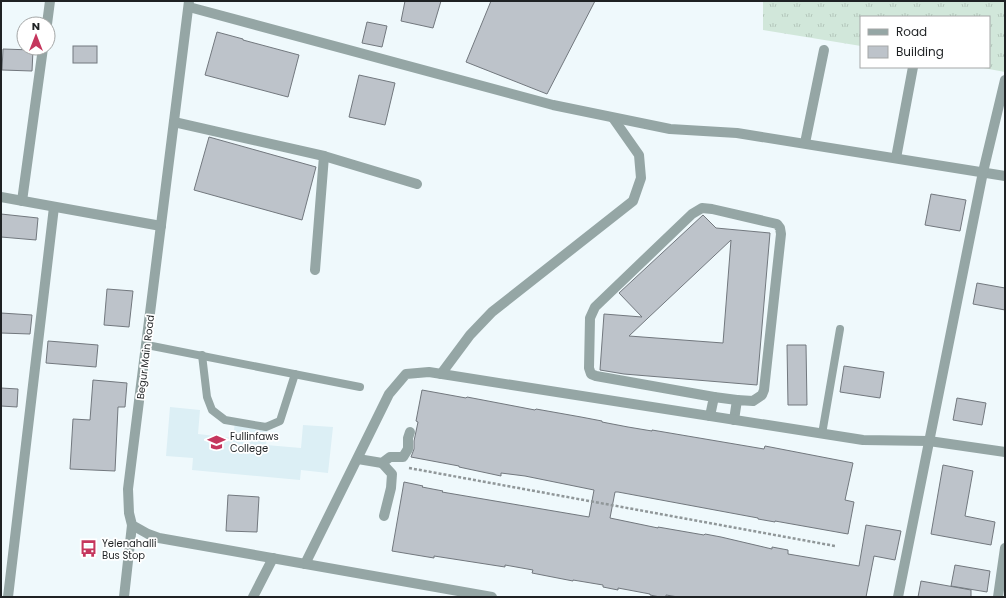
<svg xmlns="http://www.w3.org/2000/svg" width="1006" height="598" viewBox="0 0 1006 598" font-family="Poppins,sans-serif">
  <defs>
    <pattern id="grass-tufts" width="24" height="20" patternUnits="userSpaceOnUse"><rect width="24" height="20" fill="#d1e7da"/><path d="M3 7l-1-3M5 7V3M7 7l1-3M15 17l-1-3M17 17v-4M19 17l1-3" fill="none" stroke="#b3c6bb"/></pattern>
  </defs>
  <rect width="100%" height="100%" fill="#eff9fc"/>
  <polygon fill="#dceff5" points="170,407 200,410 198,434 233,438 235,422 268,425 266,445 301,448 303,425 333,427 328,473 301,470 300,480 192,470 193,458 166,456"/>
  <polygon fill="url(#grass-tufts)" points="763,1 1005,1 1005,72 978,67 989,67 989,17 861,17 861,46 763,30"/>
  <g fill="#bdc3ca" stroke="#72787e" fill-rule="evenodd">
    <polygon points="405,1 441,1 433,28 401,21"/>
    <polygon points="491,1 595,1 547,94 466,62"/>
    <polygon points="367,22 387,26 382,47 362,43"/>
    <polygon points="217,32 243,39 243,40 299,55 288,97 205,75"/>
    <rect x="73" y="46" width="24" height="17"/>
    <polygon points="3,49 33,50 32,71 2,70"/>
    <polygon points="359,75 395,83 385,125 349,117"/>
    <polygon points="209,137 316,167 302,220 194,190"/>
    <polygon points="931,194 966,200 960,231 925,225"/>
    <polygon points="1,214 38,218 36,240 1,237"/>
    <path d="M703,215L716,228L770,233L757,385L624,374L600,370L604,314L642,317L619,293ZM731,240L723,343L629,336L648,318Z"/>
    <polygon points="977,283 1005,288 1005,310 973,304"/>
    <polygon points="107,289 133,291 129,327 104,325"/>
    <polygon points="1,313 32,315 30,334 1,333"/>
    <polygon points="48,341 98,345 96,367 46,363"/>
    <polygon points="787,345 806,345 807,405 788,405"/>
    <polygon points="844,366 884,372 880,398 840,392"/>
    <polygon points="93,380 127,383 125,407 118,407 115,471 70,469 73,419 90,420"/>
    <polygon points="1,388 18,389 17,407 1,406"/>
    <polygon points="422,390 466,398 467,397 535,410 536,409 581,417 602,421 602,422 628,427 652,431 652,430 764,449 765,446 853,463 845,500 854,502 848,534 775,521 775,522 758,519 758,518 618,492 615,492 610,518 658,528 658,527 704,535 705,534 721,537 772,549 772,547 788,550 788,554 859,566 866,525 901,531 895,560 874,556 866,597 678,597 666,595 666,597 660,597 650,595 650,594 618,588 618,590 603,587 603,585 573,580 573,581 532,573 533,570 505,565 505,567 434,556 434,558 392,551 404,482 423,486 422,487 443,491 442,492 589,517 594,490 525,476 501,473 501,476 459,467 459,466 411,457 414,449 414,441 418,422 416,421"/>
    <polygon points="957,398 986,403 982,425 953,420"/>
    <polygon points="943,465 973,471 965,516 995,522 991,545 931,534"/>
    <polygon points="228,495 259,497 257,532 226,531"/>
    <polygon points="955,565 990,571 987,592 951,586"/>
    <polygon points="921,581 971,590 971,597 918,597"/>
  </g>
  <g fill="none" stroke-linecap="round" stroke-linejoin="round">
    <polyline stroke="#909799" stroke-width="2.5" stroke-dasharray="3 2" stroke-linecap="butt" points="409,468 835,546"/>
    <g stroke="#95a6a5" stroke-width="8">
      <polyline points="147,345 360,387"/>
      <polyline points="202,355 207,397 212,410 225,420 266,427 280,421 295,374"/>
      <polyline points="822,434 840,329"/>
    </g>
    <g stroke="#95a6a5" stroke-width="10">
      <polyline points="189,7 553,105 670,129 737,133 1005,176"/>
      <polyline points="47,24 50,1"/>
      <polyline points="174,122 324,156 417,184"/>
      <polyline points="805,143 824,50"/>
      <polyline points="896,158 913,67"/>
      <polyline points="22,201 43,48"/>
      <polyline points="315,270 324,156"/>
      <polyline points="441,374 470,335 492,312 633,201 641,178 639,155 613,118"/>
      <polyline points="714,397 737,400"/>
      <polyline points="710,416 714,397 596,376 591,374 589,368 590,318 595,307 692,214 702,208 712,209 777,224 780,228 781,234 764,390 762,395 753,401 737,400 734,420"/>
      <polyline points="358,459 382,463 390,457 403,457 408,449 408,438 410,432"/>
      <polyline points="382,463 392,474 391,488 384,516"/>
      <polyline points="305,564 354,465 389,394 406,374 429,372 863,440 929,441 1005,452"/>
      <polyline points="8,597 54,207"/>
      <polyline points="124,597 132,525"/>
      <polyline points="898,597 983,172 1005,80"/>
      <polyline points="998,597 1005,548"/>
    </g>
    <g stroke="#95a6a5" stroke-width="10">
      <polyline points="189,1 128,489 129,513 132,525 148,534 159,538 492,597"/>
      <polyline points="1,197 161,226"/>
      <polyline points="253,597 273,558"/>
    </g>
  </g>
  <defs>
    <symbol id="university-bare" viewBox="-9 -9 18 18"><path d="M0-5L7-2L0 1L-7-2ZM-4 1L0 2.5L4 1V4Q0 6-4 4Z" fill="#c5365d" stroke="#fff" stroke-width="2.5" paint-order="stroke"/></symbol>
    <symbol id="bus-bare" viewBox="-9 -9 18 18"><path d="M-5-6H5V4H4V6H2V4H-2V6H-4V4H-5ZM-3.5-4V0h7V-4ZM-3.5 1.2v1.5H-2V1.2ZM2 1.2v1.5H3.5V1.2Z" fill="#c5365d" stroke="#fff" stroke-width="2.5" paint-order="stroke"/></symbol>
  </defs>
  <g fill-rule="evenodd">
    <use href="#university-bare" x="204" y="430" width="25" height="25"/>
    <use href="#bus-bare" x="76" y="536" width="25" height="25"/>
  </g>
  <g text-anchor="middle" stroke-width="3.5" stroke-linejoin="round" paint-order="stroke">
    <g font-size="10" fill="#1f2224" stroke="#fff">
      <text transform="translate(145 357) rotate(-83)" y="4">Begur Main Road</text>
    </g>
    <g font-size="10" fill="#1f2224" stroke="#fff" text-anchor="start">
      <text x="230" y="440">Fullinfaws<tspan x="230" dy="12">College</tspan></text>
      <text x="102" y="547">Yelenahalli<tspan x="102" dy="12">Bus Stop</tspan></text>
    </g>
  </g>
  <rect width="1006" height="598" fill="none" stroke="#1f2224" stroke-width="4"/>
  <rect x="860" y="16" width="130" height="52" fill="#ffffff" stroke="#a5a7a7"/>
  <rect x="868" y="29" width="20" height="6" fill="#95a6a5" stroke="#a5a7a7"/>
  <text x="896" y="36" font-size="12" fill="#1f2224">Road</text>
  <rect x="868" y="46" width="20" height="12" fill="#bdc3ca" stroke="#a5a7a7"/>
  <text x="896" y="56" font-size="12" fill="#1f2224">Building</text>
  <g transform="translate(36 36)"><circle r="19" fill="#ffffff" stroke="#a5a7a7"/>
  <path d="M0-3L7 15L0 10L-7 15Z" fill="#c5365d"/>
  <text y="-6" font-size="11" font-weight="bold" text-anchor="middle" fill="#1f2224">N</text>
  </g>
</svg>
